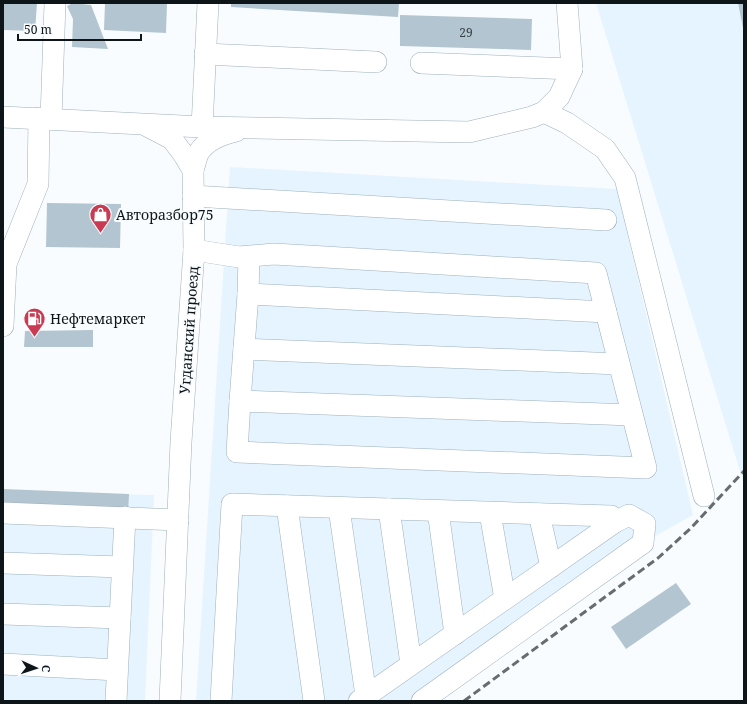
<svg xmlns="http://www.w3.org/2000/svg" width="747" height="704" viewBox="0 0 747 704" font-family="'Noto Serif',serif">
  <rect width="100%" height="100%" fill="#f8fcfe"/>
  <g fill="#e5f4fe">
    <polygon points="596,3 744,3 744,484"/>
    <polygon points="230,167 617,189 693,515 643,543 426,701 196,701"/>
    <polygon points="3,492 154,495 145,701 3,701"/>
  </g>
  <g fill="#b3c5d0">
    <polygon points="3,3 37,3 35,31 3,30"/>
    <polygon points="73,3 91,5 108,49 72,47 73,19 67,6"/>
    <polygon points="105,3 167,3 166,33 104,30"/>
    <polygon points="231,3 399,3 398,17 231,7"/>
    <polygon points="738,3 744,3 744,28 743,28"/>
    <polygon points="400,15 532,19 531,50 400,46"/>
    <polygon points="47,203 121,204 120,248 46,247"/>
    <polygon points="93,330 93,347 24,347 25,331"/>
    <polygon points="3,489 129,494 128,514 3,509"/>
    <polygon points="676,583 691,604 626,649 611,627"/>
  </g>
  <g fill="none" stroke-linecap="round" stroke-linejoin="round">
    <defs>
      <g id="minor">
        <polyline points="205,54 376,62"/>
        <polyline points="421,63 572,69"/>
        <polyline points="544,112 567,123 605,149 625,178 704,496"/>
        <polyline points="3,117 202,127 469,132 532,117 544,112 559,97 572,69 567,3"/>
        <polyline points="51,119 55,3"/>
        <polyline points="147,126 172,139 184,155 193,170 194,250 181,442 170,701"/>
        <polyline points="202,127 208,3"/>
        <path d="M193,170C195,165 196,157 199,152C207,140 223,134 236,131"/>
        <polyline points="193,196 606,220"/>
        <polyline points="194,250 239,257 274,254 596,273 646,468 237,452 240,401 632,415"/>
        <polyline points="248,294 249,257"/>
        <polyline points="3,326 6,264 38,184 39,118"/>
        <polyline points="244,349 619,364"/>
        <polyline points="240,401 248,294 606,312"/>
        <polyline points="287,506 314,701"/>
        <polyline points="339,508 366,696"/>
        <polyline points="389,509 411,664"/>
        <polyline points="438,511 455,634"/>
        <polyline points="3,513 178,520"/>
        <polyline points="490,513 505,599"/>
        <polyline points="539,514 551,567"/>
        <polyline points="3,563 122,567"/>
        <polyline points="3,614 120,618"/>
        <polyline points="3,664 117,670"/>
        <polyline points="116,701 125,517"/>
        <polyline points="221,701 232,504 611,516 615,522 359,701"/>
        <polyline points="422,701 643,543 645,524 629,515 615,522"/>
      </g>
    </defs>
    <use href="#minor" stroke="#9eb0bb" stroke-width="22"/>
    <use href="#minor" stroke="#fff" stroke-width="21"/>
    <polyline stroke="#676c6f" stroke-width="3" stroke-dasharray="8 4" stroke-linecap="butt" points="464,701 658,558 691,528 744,471"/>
  </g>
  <defs>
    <symbol id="shop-pin" viewBox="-11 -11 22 30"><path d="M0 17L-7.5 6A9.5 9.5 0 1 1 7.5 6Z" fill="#ca3a53" stroke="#f8fcfe"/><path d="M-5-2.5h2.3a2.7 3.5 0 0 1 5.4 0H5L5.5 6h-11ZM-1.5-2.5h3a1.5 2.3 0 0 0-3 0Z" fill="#fff"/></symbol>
    <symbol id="fuel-pin" viewBox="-11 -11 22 30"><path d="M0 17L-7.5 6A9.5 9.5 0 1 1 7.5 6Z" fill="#ca3a53" stroke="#f8fcfe"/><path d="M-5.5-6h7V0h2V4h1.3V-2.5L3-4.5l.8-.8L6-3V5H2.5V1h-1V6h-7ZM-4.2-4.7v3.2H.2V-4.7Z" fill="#fff"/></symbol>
  </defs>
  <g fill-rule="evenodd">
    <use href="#shop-pin" x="88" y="202" width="25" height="34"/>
    <use href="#fuel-pin" x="22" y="306" width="25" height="34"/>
  </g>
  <g text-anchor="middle" stroke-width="4" stroke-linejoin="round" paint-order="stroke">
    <g font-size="12" fill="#374146">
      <text x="466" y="37">29</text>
    </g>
    <g font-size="14" fill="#0e1518" stroke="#f8fcfe" text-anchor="start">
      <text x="116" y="220">Авторазбор75</text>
      <text x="50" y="324">Нефтемаркет</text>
    </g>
    <g font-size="14" fill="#0e1518" stroke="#f8fcfe">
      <text transform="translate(189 330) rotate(-86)" y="5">Угданский проезд</text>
    </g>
  </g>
  <rect width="747" height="704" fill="none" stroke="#0e1518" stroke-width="8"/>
  <g transform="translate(36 668) rotate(93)" stroke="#f8fcfe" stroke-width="3" paint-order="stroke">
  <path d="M0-3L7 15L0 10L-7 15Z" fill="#0e1518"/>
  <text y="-6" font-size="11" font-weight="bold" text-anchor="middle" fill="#0e1518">С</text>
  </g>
  <path d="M18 34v6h123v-6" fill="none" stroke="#0e1518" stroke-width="2"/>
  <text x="24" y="34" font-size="12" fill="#0e1518" stroke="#f8fcfe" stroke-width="3" paint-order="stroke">50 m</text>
</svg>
